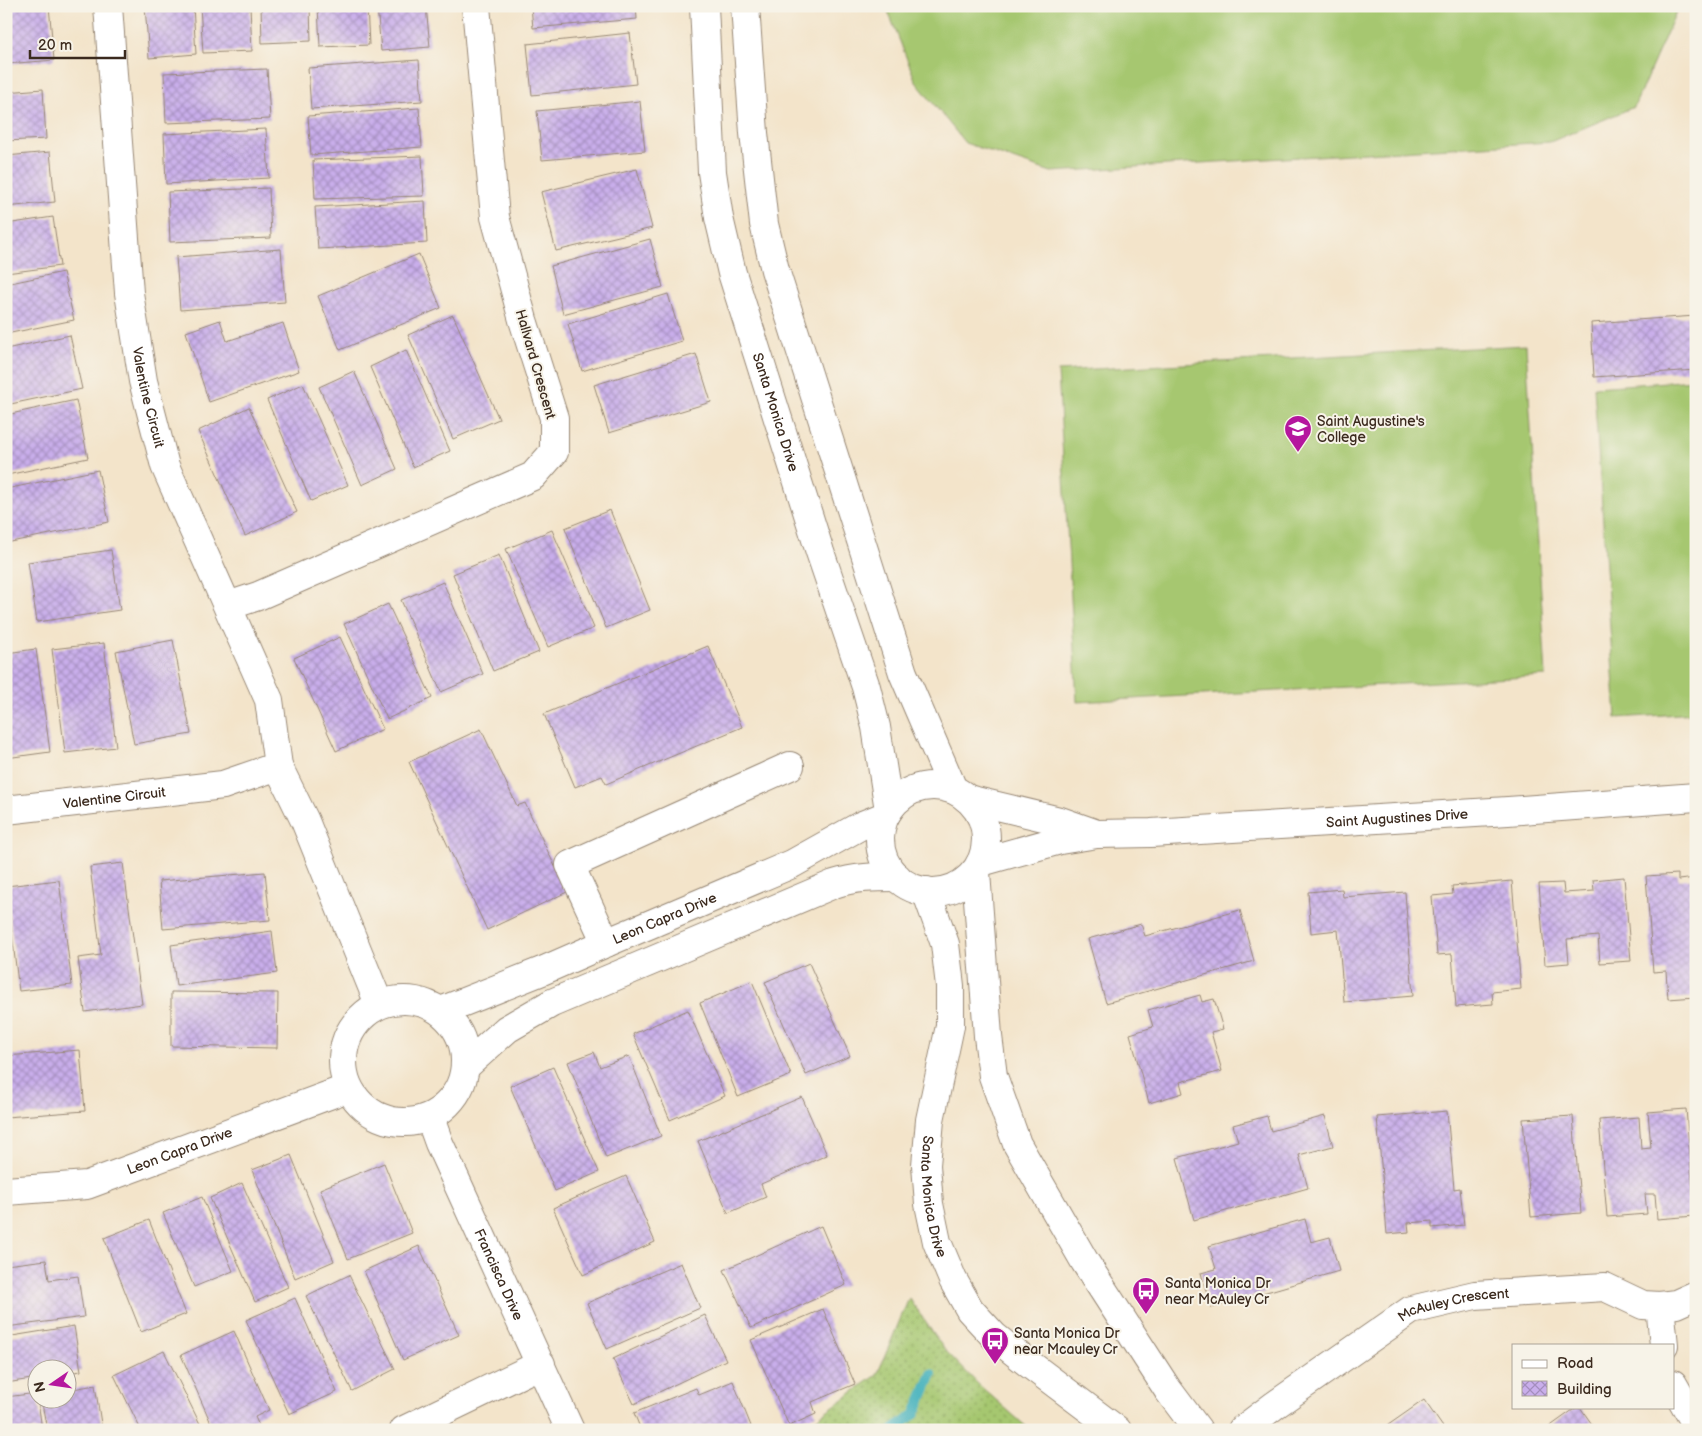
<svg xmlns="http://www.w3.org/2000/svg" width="1702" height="1436" viewBox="0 0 1702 1436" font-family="'Balsamiq Sans',sans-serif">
  <defs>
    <pattern id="grass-dots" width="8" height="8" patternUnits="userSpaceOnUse" patternTransform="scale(1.25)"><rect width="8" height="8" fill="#a6c76f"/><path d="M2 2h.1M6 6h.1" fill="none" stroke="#88a25b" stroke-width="1.8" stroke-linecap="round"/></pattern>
    <pattern id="building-cross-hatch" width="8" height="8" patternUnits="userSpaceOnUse" patternTransform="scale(1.25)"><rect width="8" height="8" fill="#c9aeeb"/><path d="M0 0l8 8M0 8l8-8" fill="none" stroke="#a48ebe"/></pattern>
  </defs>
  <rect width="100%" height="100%" fill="#f7f3e8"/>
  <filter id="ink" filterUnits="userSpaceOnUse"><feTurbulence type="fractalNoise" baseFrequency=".02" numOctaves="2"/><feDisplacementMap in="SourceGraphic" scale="10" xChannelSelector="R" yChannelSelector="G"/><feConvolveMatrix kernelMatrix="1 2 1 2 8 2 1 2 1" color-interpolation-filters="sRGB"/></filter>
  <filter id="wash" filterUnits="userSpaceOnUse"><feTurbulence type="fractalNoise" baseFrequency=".0096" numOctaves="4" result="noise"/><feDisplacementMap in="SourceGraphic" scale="20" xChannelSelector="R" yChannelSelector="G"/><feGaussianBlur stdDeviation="1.12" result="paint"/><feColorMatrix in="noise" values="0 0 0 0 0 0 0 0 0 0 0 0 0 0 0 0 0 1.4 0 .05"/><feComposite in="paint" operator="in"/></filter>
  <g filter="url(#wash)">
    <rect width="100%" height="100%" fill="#f3e4ca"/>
    <polygon fill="url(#grass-dots)" stroke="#707846" points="909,1298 944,1349 978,1384 1030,1430 800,1430 877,1375"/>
    <g fill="#a6c76f" stroke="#707846">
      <polygon points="886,6 1676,6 1676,12 1634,107 1550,142 1051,172 965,143 916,82"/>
      <polygon points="1526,345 1546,676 1077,702 1058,371"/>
      <polygon points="1696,380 1696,713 1616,718 1594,387"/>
    </g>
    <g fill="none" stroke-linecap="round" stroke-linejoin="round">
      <polyline stroke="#42b1bc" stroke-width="10" points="893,1430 915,1414 932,1374"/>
    </g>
    <g id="blocks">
      <g fill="url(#building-cross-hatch)">
        <polygon points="6,6 49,6 54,60 6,64"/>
        <polygon points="145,6 193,6 196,54 149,58"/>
        <polygon points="200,6 250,6 252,51 203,53"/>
        <polygon points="261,6 310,6 311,41 262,43"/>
        <polygon points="318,6 367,6 369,45 320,47"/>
        <polygon points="377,6 426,6 430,47 381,51"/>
        <polygon points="531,6 636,6 637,19 533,28"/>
        <polygon points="630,33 636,84 532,95 527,44"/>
        <polygon points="419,60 422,101 311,109 308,68"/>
        <polygon points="267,69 270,119 166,123 164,73"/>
        <polygon points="43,89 46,139 6,141 6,92"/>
        <polygon points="640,101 645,151 542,160 537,111"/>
        <polygon points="419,108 422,147 311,155 308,116"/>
        <polygon points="266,129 269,178 166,184 164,134"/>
        <polygon points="50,152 55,202 6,207 6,156"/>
        <polygon points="422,156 424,196 315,199 313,160"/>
        <polygon points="637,169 652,228 556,251 541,192"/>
        <polygon points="269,188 271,238 170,242 168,192"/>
        <polygon points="425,201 427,243 318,249 315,207"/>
        <polygon points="53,217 60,266 6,273 6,224"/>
        <polygon points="650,239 663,287 563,314 551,266"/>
        <polygon points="281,249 285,302 180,310 176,257"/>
        <polygon points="419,254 441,308 340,350 318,296"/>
        <polygon points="63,272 74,320 6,334 6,284"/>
        <polygon points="668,294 682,341 582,371 568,324"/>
        <polygon points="453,315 499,419 453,439 408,335"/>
        <polygon points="1696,316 1696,370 1594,377 1591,323"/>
        <polygon points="220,320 227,341 283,323 299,371 209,402 186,332"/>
        <polygon points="70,335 82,389 6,405 6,349"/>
        <polygon points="406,350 450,451 413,467 370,367"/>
        <polygon points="696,354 711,402 609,433 594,385"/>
        <polygon points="354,371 397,469 362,485 319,387"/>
        <polygon points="303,384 348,485 311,501 267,400"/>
        <polygon points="76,400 88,458 7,475 6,415"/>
        <polygon points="249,407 297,512 245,536 198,431"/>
        <polygon points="98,470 109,522 6,543 6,489"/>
        <polygon points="610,510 650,610 606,628 565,528"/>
        <polygon points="552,530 594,628 548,647 506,549"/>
        <polygon points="111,550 120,610 37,622 28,562"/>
        <polygon points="499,555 539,652 493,671 453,574"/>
        <polygon points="443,582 483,674 441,692 401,600"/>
        <polygon points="388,604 432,698 387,719 344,624"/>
        <polygon points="340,637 383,729 336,751 294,658"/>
        <polygon points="173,640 191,734 134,744 116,651"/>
        <polygon points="104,643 116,747 65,753 52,649"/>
        <polygon points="708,646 742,727 606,784 602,776 575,787 544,714"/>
        <polygon points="36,649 50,752 6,758 6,653"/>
        <polygon points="481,729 517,806 525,803 567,892 487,930 409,762"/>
        <polygon points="123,863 142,1004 85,1012 78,958 101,955 90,867"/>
        <polygon points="265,872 270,920 163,929 159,881"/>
        <polygon points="1678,874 1678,880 1696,878 1696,997 1668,999 1666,971 1653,972 1646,876"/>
        <polygon points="1624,877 1631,961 1600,963 1598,936 1567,939 1569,963 1545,965 1539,884 1563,883 1564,893 1594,891 1593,880"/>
        <polygon points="59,880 72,985 19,991 6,886"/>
        <polygon points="1512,881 1521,989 1492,992 1493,1004 1456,1007 1452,954 1437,955 1432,896 1453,894 1452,886"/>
        <polygon points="1342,889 1343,897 1405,892 1413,996 1344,1002 1338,930 1311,933 1308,892"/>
        <polygon points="1240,910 1254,961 1106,1003 1088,939 1141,924 1145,936"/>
        <polygon points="272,931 277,973 176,986 171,945"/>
        <polygon points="809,963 850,1056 806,1075 765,982"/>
        <polygon points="752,981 791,1075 738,1097 700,1003"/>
        <polygon points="171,992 278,993 277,1048 171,1046"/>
        <polygon points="1200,995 1202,1002 1214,999 1223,1029 1211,1032 1222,1071 1180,1082 1183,1093 1149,1103 1130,1034 1153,1027 1148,1010"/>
        <polygon points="688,1010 725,1096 670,1120 633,1034"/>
        <polygon points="80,1050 85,1111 6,1117 6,1056"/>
        <polygon points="594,1052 600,1067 629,1056 661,1136 606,1158 568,1062"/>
        <polygon points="553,1067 599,1172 555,1191 510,1086"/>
        <polygon points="802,1097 827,1155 761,1184 766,1197 728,1213 698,1141"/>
        <polygon points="1686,1109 1695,1216 1657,1219 1655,1194 1645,1194 1647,1214 1607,1217 1599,1120 1639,1117 1641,1149 1651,1148 1648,1112"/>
        <polygon points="1447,1111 1454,1189 1460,1188 1464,1225 1432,1228 1432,1221 1408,1223 1409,1232 1387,1234 1377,1117"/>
        <polygon points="1267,1116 1271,1131 1325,1116 1333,1146 1299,1155 1308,1188 1194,1220 1177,1158 1238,1141 1233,1125"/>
        <polygon points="1573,1116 1581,1213 1531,1217 1523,1119"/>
        <polygon points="291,1155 334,1261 295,1278 252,1170"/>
        <polygon points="384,1163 412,1233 348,1259 320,1189"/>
        <polygon points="626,1176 655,1242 583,1275 553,1208"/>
        <polygon points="242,1183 288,1287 255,1302 210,1198"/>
        <polygon points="202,1197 233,1271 194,1287 163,1213"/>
        <polygon points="1305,1219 1311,1242 1330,1237 1339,1271 1211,1308 1201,1273 1216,1269 1209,1246"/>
        <polygon points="149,1220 186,1314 141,1332 104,1238"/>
        <polygon points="821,1226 846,1285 751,1328 724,1270"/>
        <polygon points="419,1246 459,1335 403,1360 364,1271"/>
        <polygon points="46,1260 49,1280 78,1276 84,1317 6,1327 6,1265"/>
        <polygon points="681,1263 700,1308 607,1349 587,1303"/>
        <polygon points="349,1275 395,1369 352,1391 306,1296"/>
        <polygon points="295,1298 337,1392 289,1414 246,1320"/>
        <polygon points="823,1309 855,1384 812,1402 816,1414 789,1426 751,1340"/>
        <polygon points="705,1315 726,1360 634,1404 613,1359"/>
        <polygon points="74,1326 81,1371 68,1373 68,1368 38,1368 38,1378 6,1383 6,1337"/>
        <polygon points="234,1331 269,1410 255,1417 261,1430 214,1430 181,1355"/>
        <polygon points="164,1351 203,1430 141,1430 114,1375"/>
        <polygon points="733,1381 751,1426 743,1430 641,1430 634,1413 696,1388 699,1395"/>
        <polygon points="95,1385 102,1430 47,1430 41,1398 68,1398 68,1390"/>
        <polygon points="37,1393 42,1430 6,1430 6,1397"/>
        <polygon points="1424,1400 1445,1430 1381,1430"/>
        <polygon points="1577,1407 1580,1407 1596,1430 1545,1430"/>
      </g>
    </g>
  </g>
  <g filter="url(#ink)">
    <use href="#blocks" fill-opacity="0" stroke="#978774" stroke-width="1"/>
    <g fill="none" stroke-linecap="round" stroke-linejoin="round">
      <defs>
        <g id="minor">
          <path id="s1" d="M108,6L129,293L143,381L165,466L269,700L278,766"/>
          <path id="s2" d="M704,6L712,172L719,218L732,273L820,552L866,687L876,727L889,810"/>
          <polyline points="745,6 754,133 764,224 775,270 903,673 953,789"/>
          <polyline points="228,606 258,596 533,476 554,452 554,418 523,320 495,217 476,6"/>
          <circle cx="933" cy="839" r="53"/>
          <polyline points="968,799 1060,821 1094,833"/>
          <path id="s3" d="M6,810L223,785L278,766L305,821L379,1004"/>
          <path id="s4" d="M981,862L1060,840L1097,834L1151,833L1508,811L1696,797"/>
          <polyline points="976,872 988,1036 993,1076 1017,1144 1085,1262 1168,1390 1198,1430"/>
          <path id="s5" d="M926,891L945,944L950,986V1026L930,1120L926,1165L929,1204L937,1242L953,1280L970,1310L994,1336L1028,1363L1117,1430"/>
          <polyline points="606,943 570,865 790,766"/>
          <circle cx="404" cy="1061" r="61"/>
          <path id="s6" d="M441,1011L542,971L606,943L792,864L860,826L885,816"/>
          <path d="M466,1066L507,1029L552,1003L834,884C855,877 875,877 897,877"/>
          <path id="s7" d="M430,1118L439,1143L570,1430"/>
          <path id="s8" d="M6,1191L87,1185L348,1088"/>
          <polyline points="1660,1306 1664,1345"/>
          <polyline points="1673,1384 1696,1424"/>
          <polyline points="404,1430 541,1364"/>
          <path id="s9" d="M1242,1430L1275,1405L1411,1310L1475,1295L1605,1287L1643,1305L1660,1306L1676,1304L1696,1295"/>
        </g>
      </defs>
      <use href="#minor" stroke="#978774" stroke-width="30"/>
      <use href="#minor" stroke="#fff" stroke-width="28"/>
    </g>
  </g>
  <defs>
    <symbol id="school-pin" viewBox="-11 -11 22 30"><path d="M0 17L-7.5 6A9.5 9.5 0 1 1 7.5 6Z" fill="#b5179e" stroke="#f7f3e8"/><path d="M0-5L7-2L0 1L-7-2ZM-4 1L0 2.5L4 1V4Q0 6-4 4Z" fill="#fff"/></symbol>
    <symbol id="bus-pin" viewBox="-11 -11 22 30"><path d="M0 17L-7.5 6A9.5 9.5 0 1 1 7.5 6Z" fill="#b5179e" stroke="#f7f3e8"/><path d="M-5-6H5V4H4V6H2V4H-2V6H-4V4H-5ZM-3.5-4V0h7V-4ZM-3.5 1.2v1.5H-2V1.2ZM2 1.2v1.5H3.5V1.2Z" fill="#fff"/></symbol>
  </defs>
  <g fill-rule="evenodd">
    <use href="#school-pin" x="1282" y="413" width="32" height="43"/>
    <use href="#bus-pin" x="1130" y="1275" width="32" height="43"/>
    <use href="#bus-pin" x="979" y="1325" width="32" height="43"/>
  </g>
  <g text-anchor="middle" stroke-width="4" stroke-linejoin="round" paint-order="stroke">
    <g font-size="14" fill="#3b2a1e" stroke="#f7f3e8">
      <text transform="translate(536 364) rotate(74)" y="5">Hallvard Crescent</text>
      <text dy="5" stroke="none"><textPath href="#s1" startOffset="394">Valentine Circuit</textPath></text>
      <text dy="5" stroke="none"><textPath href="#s2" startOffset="415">Santa Monica Drive</textPath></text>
      <text dy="5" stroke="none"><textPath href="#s3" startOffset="109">Valentine Circuit</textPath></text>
      <text dy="5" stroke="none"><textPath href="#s4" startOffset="420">Saint Augustines Drive</textPath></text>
      <text dy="5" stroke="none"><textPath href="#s6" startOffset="242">Leon Capra Drive</textPath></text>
      <text dy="5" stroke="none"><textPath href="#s8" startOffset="180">Leon Capra Drive</textPath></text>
      <text dy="5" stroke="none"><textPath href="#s5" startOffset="312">Santa Monica Drive</textPath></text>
      <text dy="5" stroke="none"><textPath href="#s7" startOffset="171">Francisca Drive</textPath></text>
      <text dy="5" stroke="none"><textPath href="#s9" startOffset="250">McAuley Crescent</textPath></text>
    </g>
    <g font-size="14" fill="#3b2a1e" stroke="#f7f3e8" text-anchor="start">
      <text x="1317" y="426">Saint Augustine's<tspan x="1317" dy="16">College</tspan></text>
      <text x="1165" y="1288">Santa Monica Dr<tspan x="1165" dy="16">near McAuley Cr</tspan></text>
      <text x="1014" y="1338">Santa Monica Dr<tspan x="1014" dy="16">near Mcauley Cr</tspan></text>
    </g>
  </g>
  <rect width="1702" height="1436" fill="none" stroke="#f7f3e8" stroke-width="25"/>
  <rect x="1512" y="1344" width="162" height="65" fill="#f7f3e8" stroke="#aca397"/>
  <rect x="1522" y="1360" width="25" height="8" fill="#ffffff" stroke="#aca397"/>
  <text x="1557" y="1368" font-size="15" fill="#3b2a1e">Road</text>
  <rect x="1522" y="1381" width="25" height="15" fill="url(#building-cross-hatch)" stroke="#aca397"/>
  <text x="1557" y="1394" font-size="15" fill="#3b2a1e">Building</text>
  <g transform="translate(52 1384) rotate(257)"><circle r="24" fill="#f7f3e8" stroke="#aca397"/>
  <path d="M0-4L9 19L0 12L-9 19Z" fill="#b5179e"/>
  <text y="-8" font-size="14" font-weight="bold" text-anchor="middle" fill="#3b2a1e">N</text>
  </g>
  <path d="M30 50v8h95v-8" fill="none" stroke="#3b2a1e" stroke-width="2.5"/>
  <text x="38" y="50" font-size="15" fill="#3b2a1e" stroke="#f7f3e8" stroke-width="4" paint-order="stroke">20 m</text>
</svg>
